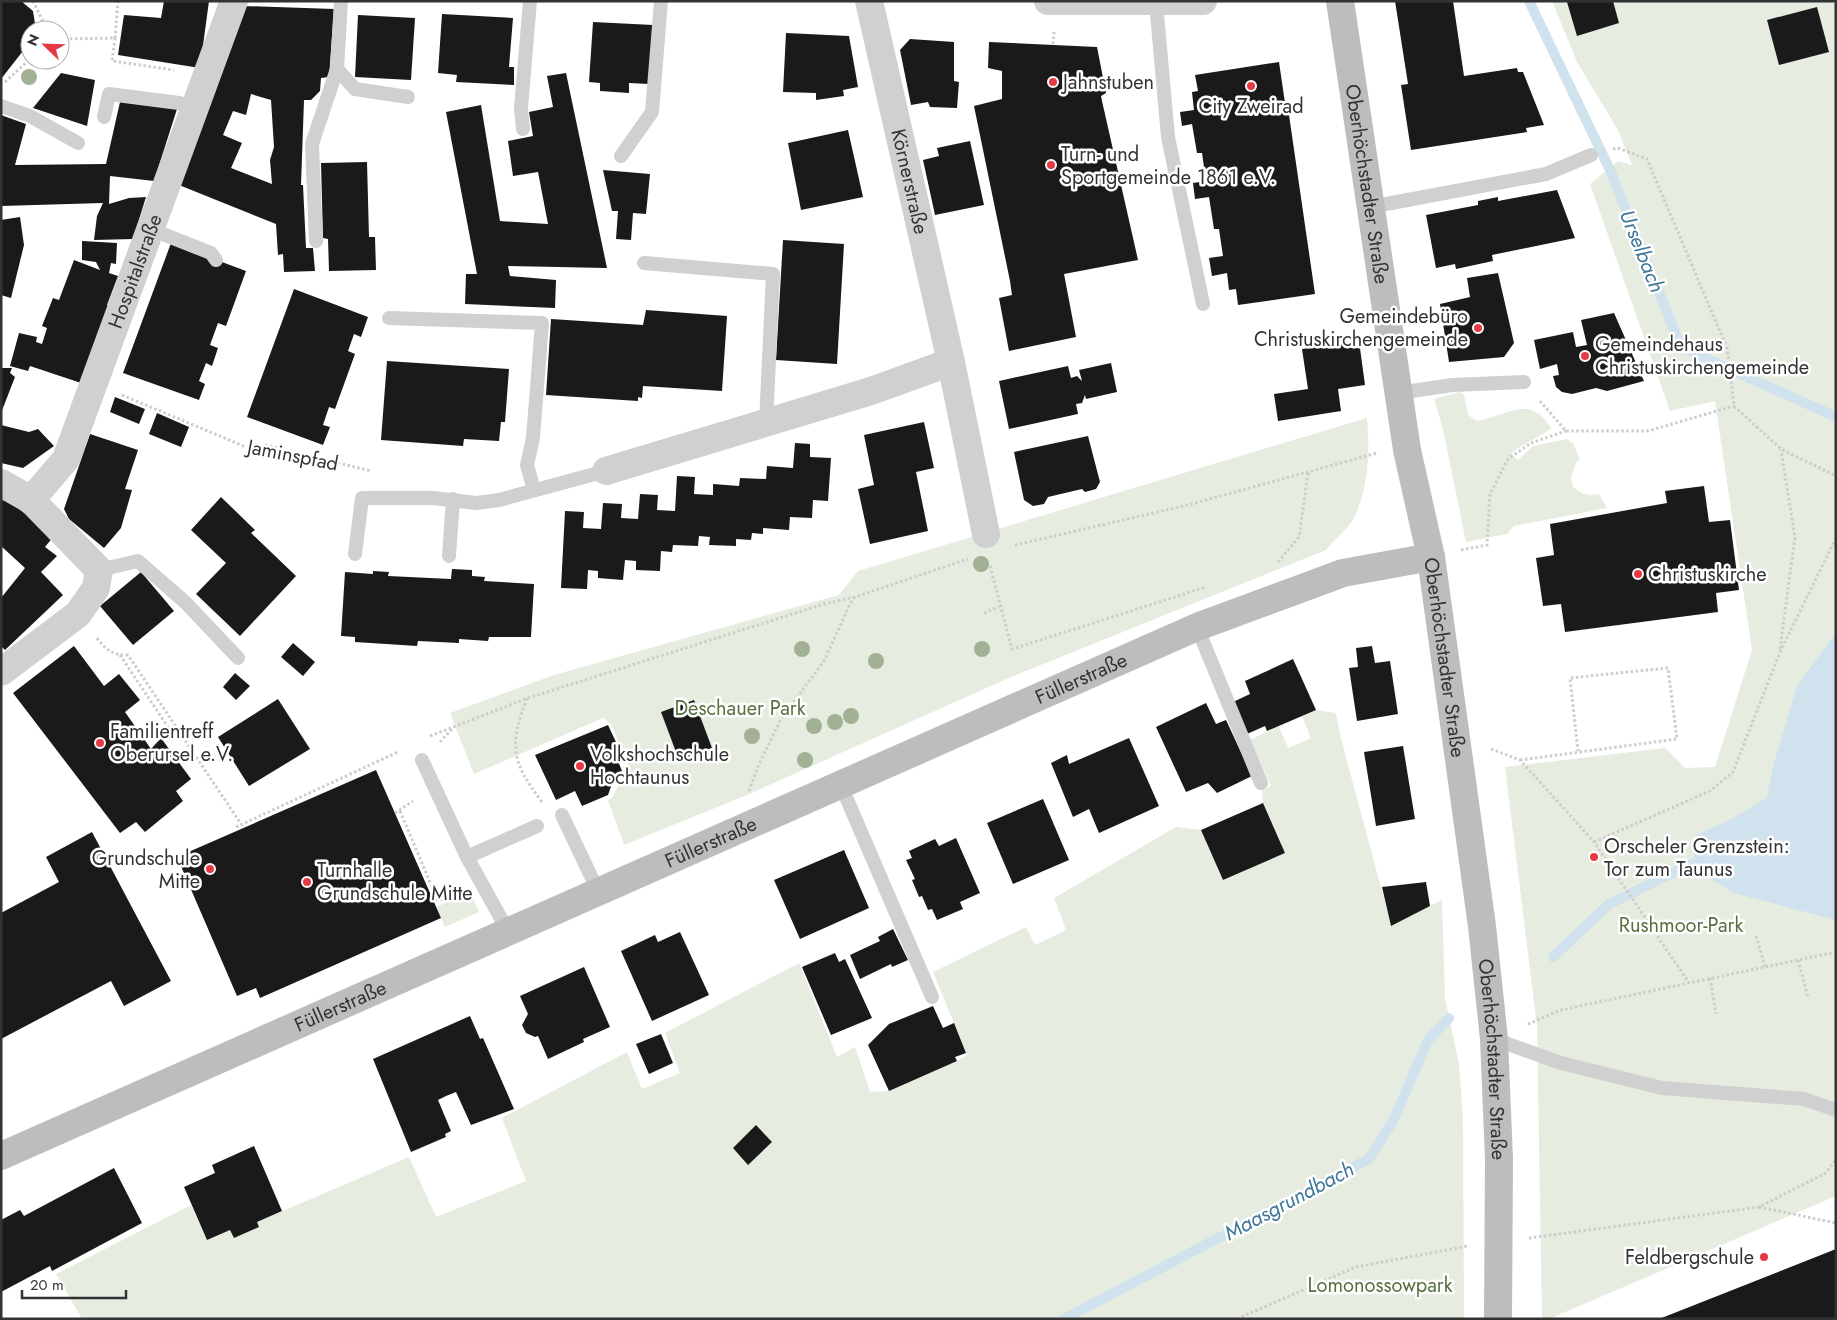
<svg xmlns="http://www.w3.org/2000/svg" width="1837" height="1320" viewBox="0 0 1837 1320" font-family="Jost,sans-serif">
  <rect width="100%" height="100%" fill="#fff"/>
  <g fill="#e6ecdf">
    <polygon points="1552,1 1836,1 1836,1196 1549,1319 1542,1319 1537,1026 1505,767 1665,748 1685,768 1715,767 1752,650 1715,401 1670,411 1590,184 1618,161 1632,165 1618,130 1577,62"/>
    <path d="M1459,392L1464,395L1468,415L1477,421C1506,416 1530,393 1551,428C1539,439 1523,442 1511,454L1518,460L1533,446L1567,439L1573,443L1580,460L1577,461L1571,476L1572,485C1579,494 1588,496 1599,494L1607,508L1514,526L1507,534L1466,542L1443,429L1434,399Z"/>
    <path d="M1367,418C1370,452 1369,486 1354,518C1348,529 1334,540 1326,550L1011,677L747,795L624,845L608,800L612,798L628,766L611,724L603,718L474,774L450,713L554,675L839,595L858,571Z"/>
    <polygon points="1316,710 1336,713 1340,735 1391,925 1442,900 1445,999 1459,1064 1463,1119 1464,1319 82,1319 56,1274 191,1205 207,1240 230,1230 259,1227 257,1222 409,1157 436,1217 526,1181 502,1118 627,1052 642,1089 680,1073 665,1033 799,963 837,1057 855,1047 870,1092 889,1091 957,1061 967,1055 933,972 1026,927 1035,945 1066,930 1054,898 1176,827 1201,830 1223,880 1285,853 1263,803 1262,790 1271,786 1250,740 1279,726 1288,748 1311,738 1302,716"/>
    <polygon points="470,892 479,912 445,927 436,907"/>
  </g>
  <polygon fill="#cfe2ee" points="1836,633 1836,920 1734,893 1707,877 1693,863 1696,835 1732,819 1767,797 1774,763 1797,686"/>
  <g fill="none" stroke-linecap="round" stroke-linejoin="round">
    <g stroke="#cfe2ee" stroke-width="10">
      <polyline points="1529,1 1610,170 1681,347 1836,417"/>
      <polyline points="1553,957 1609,904 1693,863 1706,859"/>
      <polyline points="1064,1319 1369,1159 1394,1119 1428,1040 1449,1018"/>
    </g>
  </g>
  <g fill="#1a1a1a" fill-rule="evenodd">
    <polygon points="1,1 21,1 33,11 36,30 30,30 30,42 1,79"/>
    <polygon points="164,1 209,1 200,68 118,55 124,15 161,18"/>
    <polygon points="1395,1 1453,1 1464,76 1517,68 1518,72 1523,72 1544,125 1526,128 1527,132 1411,150 1401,85 1408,84"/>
    <polygon points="1569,1 1613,1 1619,23 1577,36 1567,2"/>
    <path d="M243,6L334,9L329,77L321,78L320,91L311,100H304L301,185H303L306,248H313L315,271L284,272L283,254L278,255L276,224L179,185ZM251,94L271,100L274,147L270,160L272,184L231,168L242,143L223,135L233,111L246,115Z"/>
    <polygon points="1817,7 1829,52 1779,65 1767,20"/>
    <polygon points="442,14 513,18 509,67 514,67 514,85 456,82 457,75 438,73"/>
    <polygon points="358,15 415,18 411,80 355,77"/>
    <polygon points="593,22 653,25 649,84 629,83 629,93 600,91 600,83 589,82"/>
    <polygon points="786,33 849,36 858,87 843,90 844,96 816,100 816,93 783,92"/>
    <polygon points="910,39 954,42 954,81 959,82 957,108 930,107 928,102 911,105 900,50"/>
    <polygon points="989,42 1097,47 1106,93 1101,96 1102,101 1138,260 1064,274 1076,337 1009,351 999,298 1012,295 1010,281 974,106 1002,99 1002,71 988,68"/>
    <polygon points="1279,62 1286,110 1291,115 1289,115 1315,294 1238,305 1236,289 1229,290 1227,273 1212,276 1209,258 1223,256 1219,229 1214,229 1209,197 1195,199 1193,183 1206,181 1202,153 1197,153 1192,124 1182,126 1180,112 1194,110 1192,92 1198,91 1195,75"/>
    <polygon points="61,73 95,80 87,126 33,108"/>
    <polygon points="566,73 607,268 508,266 510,276 556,280 555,308 465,304 466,274 477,274 446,112 481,105 500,221 548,224 538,172 513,176 508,141 533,136 529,112 553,107 547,76"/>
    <polygon points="120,102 177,109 154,181 110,176 109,204 129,198 146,197 133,239 94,240 97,216 103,203 1,206 1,115 26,124 15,165 106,164"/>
    <polygon points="848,130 863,197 801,210 788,143"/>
    <polygon points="970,141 984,205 935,215 923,160 939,156 937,148"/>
    <polygon points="367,162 369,237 375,237 376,270 329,271 328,239 323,238 321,163"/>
    <polygon points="603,170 650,174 646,214 633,213 631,240 616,239 618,211 612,211"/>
    <polygon points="1557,190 1575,238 1492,255 1493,261 1456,269 1455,264 1436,268 1426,215 1478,205 1478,201 1498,197 1498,201"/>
    <polygon points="20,217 24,245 11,298 1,295 1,220"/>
    <polygon points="783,240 844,244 837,364 776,360"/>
    <polygon points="82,241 117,243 116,264 111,263 109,273 118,276 107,305 110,306 81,383 30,366 28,371 10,366 19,333 37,337 36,342 42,344 47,328 42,326 53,298 59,300 74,260 100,270 96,262 82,260"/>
    <polygon points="171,243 246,271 226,326 218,323 210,345 218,348 212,366 206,363 199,381 205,384 199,400 123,373"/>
    <polygon points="1498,273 1514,343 1504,357 1449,362 1440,304 1470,297 1467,278"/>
    <polygon points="294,289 368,317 361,337 354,334 348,351 355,354 335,409 329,407 323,425 330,427 323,445 247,417"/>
    <polygon points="646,310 727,316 722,391 643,386 642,398 638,397 638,401 546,395 551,319 643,325"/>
    <polygon points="1614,313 1644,381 1607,391 1596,388 1572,394 1562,392 1556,387 1553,376 1559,375 1557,364 1540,369 1534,340 1573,332 1576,347 1587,345 1581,320"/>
    <polygon points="1359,341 1365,385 1338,389 1341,411 1278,421 1274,394 1308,389 1302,349"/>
    <polygon points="387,361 509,369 505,422 501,422 499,441 464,439 463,446 381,440"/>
    <polygon points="1111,363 1117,392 1086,399 1085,395 1082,403 1076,404 1078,414 1009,429 999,381 1068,366 1071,378 1077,376 1082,381 1079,370"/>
    <polygon points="1,368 12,368 10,373 15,377 1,413"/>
    <polygon points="115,397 145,409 139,424 110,412"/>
    <polygon points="157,413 189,427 181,447 149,434"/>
    <polygon points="924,422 934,468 916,472 928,531 870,544 858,489 874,485 864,435"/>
    <polygon points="1,425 29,432 38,429 54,446 23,468 1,463"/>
    <polygon points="90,434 138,450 125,489 132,490 121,528 104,548 69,519 64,509"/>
    <polygon points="1088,436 1100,482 1096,489 1085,492 1082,489 1048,497 1044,504 1033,506 1024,500 1014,452"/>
    <polygon points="795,443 810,444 810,457 831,458 828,501 813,500 812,518 790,517 789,530 763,528 763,534 752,533 751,540 736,539 736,546 709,545 710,537 699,536 698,546 673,545 672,552 661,551 660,571 636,570 636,561 625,560 623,580 598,578 598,571 588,570 587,589 561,588 565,511 584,512 583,528 601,529 603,503 622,504 621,518 638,519 640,494 658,495 657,510 675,511 677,476 695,477 694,494 713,495 713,484 739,486 740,478 766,479 767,466 793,468"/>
    <polygon points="1704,486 1709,522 1730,520 1739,590 1716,593 1718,612 1565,632 1561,604 1543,606 1536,558 1554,555 1550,524 1667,503 1665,491"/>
    <polygon points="1,495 54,536 45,547 57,556 41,572 63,595 5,650 1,646 1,598 25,568 1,546"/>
    <polygon points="221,497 255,530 251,533 296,576 240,636 196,594 226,563 191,530"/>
    <polygon points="452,569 472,570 472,576 485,577 484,581 534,584 531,637 489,637 488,641 459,639 459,643 418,641 417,646 355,642 355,637 341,636 345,572 373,574 373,571 389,572 388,576 451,579"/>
    <polygon points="141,572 174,611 133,645 100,606"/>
    <polygon points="293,643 315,662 303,676 281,657"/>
    <polygon points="74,646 104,686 119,674 140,700 125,712 151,749 161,738 191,779 176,791 183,801 145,832 136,822 120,833 13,693"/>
    <polygon points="1372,646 1375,663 1390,661 1398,714 1357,721 1349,668 1358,667 1356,648"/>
    <polygon points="1293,659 1316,710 1267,731 1265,726 1247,734 1233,702 1250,694 1245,681"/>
    <polygon points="235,673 250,686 236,700 223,687"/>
    <polygon points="278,699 310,749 249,786 218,737"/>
    <polygon points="694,700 712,748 679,760 661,712"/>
    <polygon points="1206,703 1216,724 1226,720 1252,776 1217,793 1208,783 1186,792 1156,727"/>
    <polygon points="608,725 623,757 618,761 622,771 615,775 608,795 582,806 575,791 556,800 535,755"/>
    <polygon points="1129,738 1159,806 1099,833 1089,809 1073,817 1051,763 1067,755 1069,764"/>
    <polygon points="1403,746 1415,819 1376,826 1364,752"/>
    <polygon points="376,770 441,918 260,998 256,988 237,996 177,857"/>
    <polygon points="1043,799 1069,860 1013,884 987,823"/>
    <polygon points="1263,803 1285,853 1223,880 1201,830"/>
    <polygon points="92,832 171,981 124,1006 111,981 1,1039 1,913 59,882 46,857"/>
    <polygon points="956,838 980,893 960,902 963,909 937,920 932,909 928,910 922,896 919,897 912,880 915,879 906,860 912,858 909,851 935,839 939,846"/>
    <polygon points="844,850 869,908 800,939 774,880"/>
    <polygon points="1426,882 1430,906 1391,926 1382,887"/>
    <polygon points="893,929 908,960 892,967 891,964 860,979 850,955 880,941 878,937"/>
    <polygon points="680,932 709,995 652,1021 621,951 655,935 658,942"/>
    <polygon points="835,953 839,962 845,959 872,1018 831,1035 802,967"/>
    <polygon points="584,967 610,1027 583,1039 584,1042 548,1059 538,1036 535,1037 526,1033 522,1025 528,1014 520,996"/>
    <polygon points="933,1006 943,1028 954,1023 966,1053 955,1057 957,1061 889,1091 868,1045 889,1024"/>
    <polygon points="470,1016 480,1039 483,1038 514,1109 471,1125 456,1092 446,1096 438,1100 451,1131 445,1134 446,1137 411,1152 373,1059"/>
    <polygon points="661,1034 673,1063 649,1074 636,1044"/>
    <polygon points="756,1125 772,1142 748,1165 733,1148"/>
    <polygon points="254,1146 282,1211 257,1222 259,1227 234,1238 230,1230 207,1240 184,1187 215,1173 212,1165"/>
    <polygon points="114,1168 142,1223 52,1271 50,1266 1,1292 1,1220 20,1210 24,1216"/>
    <polygon points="1836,1249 1836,1319 1659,1319"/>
  </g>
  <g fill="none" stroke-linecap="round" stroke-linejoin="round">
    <g stroke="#cdcdcd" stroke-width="3" stroke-dasharray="2.5 2.5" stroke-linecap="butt">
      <polyline points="33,1 47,30"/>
      <polyline points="115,38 118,1"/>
      <polyline points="60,39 115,38 112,61 174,70"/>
      <polyline points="1053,44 1054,32"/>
      <polyline points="5,82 30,59"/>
      <polyline points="1613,149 1618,148 1647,159 1727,348 1734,406 1781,449 1836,476"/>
      <polyline points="122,395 253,450 266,445 371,471"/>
      <polyline points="1540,401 1566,431 1648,431 1734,406"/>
      <polyline points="1015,545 1184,506 1377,453"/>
      <polyline points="1461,550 1487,545 1490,494 1508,459 1531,443 1566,431"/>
      <polyline points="1278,562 1299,537 1308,473"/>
      <polyline points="990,566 1012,649 1206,587"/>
      <polyline points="984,613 999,607"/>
      <path d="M97,638C105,649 113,656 128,655L241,824"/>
      <polyline points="1780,649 1795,537 1781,450"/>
      <polyline points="120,655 170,730 182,740"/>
      <path d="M527,698C509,746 511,761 542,802"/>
      <polyline points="430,736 528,698 824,604 854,597"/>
      <polyline points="440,742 453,728"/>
      <polyline points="1491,749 1520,760 1594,842 1689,983"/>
      <polyline points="1520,760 1677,739 1668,668 1570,678 1578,751"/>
      <polyline points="749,791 758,766 781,719 824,661 850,604 855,597 968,559"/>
      <polyline points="400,811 438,901 458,892"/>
      <polyline points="395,813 413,801"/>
      <polyline points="236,827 398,752"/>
      <polyline points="1594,842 1710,791 1733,772 1780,652 1836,538"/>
      <polyline points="1756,936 1765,967"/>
      <polyline points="1798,960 1808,997"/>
      <polyline points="1710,978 1716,1014"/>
      <polyline points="1528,1024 1561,1010 1836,952"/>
      <polyline points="1759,1207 1836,1223"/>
      <polyline points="1529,1238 1759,1207 1826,1173 1836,1159"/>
      <polyline points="1237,1319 1356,1267 1468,1246"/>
    </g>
    <g stroke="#d0d0d0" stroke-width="14">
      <polyline points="1156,3 1168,137 1203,304"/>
      <polyline points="337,69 355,89 408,97"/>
      <polyline points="1,106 30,116 78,143"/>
      <polyline points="104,117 109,94 179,103 195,108"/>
      <polyline points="523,129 521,108 530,1"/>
      <polyline points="621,156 652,112 661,1"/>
      <polyline points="1370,207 1546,174 1591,155"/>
      <polyline points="150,229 211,253 216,260"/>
      <polyline points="316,241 312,144 337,69 341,1"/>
      <polyline points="644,263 773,274 766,423"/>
      <polyline points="389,318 542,323 533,438 527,465 534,490"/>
      <polyline points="1399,393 1452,385 1524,382"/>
      <polyline points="355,554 362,498 433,498 476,503 499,500 606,471"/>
      <polyline points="449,556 453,499"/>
      <polyline points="99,570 138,561 186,603 238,658"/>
      <polyline points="1197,627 1261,783"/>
      <polyline points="422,760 467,857 508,931"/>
      <polyline points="840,783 932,997"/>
      <polyline points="562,815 598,891"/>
      <polyline points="467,857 537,826"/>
      <polyline points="1494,1039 1561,1063 1662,1088 1804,1099 1836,1110"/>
    </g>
    <g stroke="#d0d0d0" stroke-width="28">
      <path id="s1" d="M869,1L951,362L986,534"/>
      <polyline points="1048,1 1203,1"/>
      <polyline points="606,471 871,391 951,362"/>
      <polyline points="1,483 31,500 99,570 96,588 78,614 1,672"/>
      <path id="s2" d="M31,500L66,459L234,1"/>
    </g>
    <g stroke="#bdbdbd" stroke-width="28">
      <path id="s3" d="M1340,1L1407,450L1431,557L1482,926L1494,1039L1499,1159L1498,1319"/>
      <path id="s4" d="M1,1156L1197,627L1343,573L1431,557"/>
    </g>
  </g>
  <g fill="#a2b095">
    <circle cx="29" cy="77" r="8"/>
    <circle cx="981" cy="564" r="8"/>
    <circle cx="802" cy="649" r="8"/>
    <circle cx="982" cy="649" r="8"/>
    <circle cx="876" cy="661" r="8"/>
    <circle cx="851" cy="716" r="8"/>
    <circle cx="835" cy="722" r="8"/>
    <circle cx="814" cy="726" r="8"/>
    <circle cx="752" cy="736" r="8"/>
    <circle cx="805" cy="760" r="8"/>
  </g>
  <g fill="#e63946" stroke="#fff" stroke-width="2">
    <circle cx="1053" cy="82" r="5"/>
    <circle cx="1251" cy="86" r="5"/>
    <circle cx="1051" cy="165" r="5"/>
    <circle cx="1478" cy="328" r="5"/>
    <circle cx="1585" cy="356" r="5"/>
    <circle cx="1638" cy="574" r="5"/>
    <circle cx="100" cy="743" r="5"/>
    <circle cx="580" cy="766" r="5"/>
    <circle cx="1594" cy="857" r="5"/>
    <circle cx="210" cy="869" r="5"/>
    <circle cx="307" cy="882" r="5"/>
    <circle cx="1764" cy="1257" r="5"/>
  </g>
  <g text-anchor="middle" stroke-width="5" stroke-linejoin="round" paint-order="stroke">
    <g font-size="20" fill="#333" stroke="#fff" text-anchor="start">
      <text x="1063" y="89">Jahnstuben</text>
      <text x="1251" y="113" text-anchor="middle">City Zweirad</text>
      <text x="1061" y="161">Turn- und<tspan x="1061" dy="23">Sportgemeinde 1861 e.V.</tspan></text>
      <text x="1468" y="323" text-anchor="end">Gemeindebüro<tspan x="1468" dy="23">Christuskirchengemeinde</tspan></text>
      <text x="1595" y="351">Gemeindehaus<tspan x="1595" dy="23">Christuskirchengemeinde</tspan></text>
      <text x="1648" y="581">Christuskirche</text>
      <text x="110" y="738">Familientreff<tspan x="110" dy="23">Oberursel e.V.</tspan></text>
      <text x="590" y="761">Volkshochschule<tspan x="590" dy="23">Hochtaunus</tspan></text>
      <text x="1604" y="853">Orscheler Grenzstein:<tspan x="1604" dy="23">Tor zum Taunus</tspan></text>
      <text x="200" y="865" text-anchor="end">Grundschule<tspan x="200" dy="23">Mitte</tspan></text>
      <text x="317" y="877">Turnhalle<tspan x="317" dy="23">Grundschule Mitte</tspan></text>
      <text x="1754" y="1264" text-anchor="end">Feldbergschule</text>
    </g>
    <g font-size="20" fill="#333" stroke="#fff">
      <text dy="7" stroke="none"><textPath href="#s1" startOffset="185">Körnerstraße</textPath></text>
      <text dy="7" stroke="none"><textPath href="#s3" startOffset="185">Oberhöchstadter Straße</textPath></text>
      <text dy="7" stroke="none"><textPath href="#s2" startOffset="254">Hospitalstraße</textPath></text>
      <text transform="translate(293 455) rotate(11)" y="7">Jaminspfad</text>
      <text dy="7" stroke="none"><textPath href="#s3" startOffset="665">Oberhöchstadter Straße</textPath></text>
      <text dy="7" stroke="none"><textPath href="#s4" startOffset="1181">Füllerstraße</textPath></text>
      <text dy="7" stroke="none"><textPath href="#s4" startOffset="776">Füllerstraße</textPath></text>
      <text dy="7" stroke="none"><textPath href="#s4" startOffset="371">Füllerstraße</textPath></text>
      <text dy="7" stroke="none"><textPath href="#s3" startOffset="1070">Oberhöchstadter Straße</textPath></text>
    </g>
    <g font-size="20" fill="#56703f" stroke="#fff">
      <text x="740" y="715">Deschauer Park</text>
      <text x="1681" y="932">Rushmoor-Park</text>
      <text x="1380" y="1292">Lomonossowpark</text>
    </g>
    <g font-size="21" font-style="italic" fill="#3f7597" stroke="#fff">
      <text transform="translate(1642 251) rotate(68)" y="7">Urselbach</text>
      <text transform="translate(1289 1201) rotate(-28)" y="7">Maasgrundbach</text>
    </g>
  </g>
  <rect width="1837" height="1320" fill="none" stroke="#333333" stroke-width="5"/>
  <g transform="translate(45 45) rotate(293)"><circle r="24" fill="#ffffff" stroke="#adadad"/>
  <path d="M0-4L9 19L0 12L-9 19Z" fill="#e63946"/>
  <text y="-8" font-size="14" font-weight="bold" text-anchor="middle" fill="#333333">N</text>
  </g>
  <path d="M22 1290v8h104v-8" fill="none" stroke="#333333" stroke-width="2.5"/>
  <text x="30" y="1290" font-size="15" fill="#333333" stroke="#ffffff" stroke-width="4" paint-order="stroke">20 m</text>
</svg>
